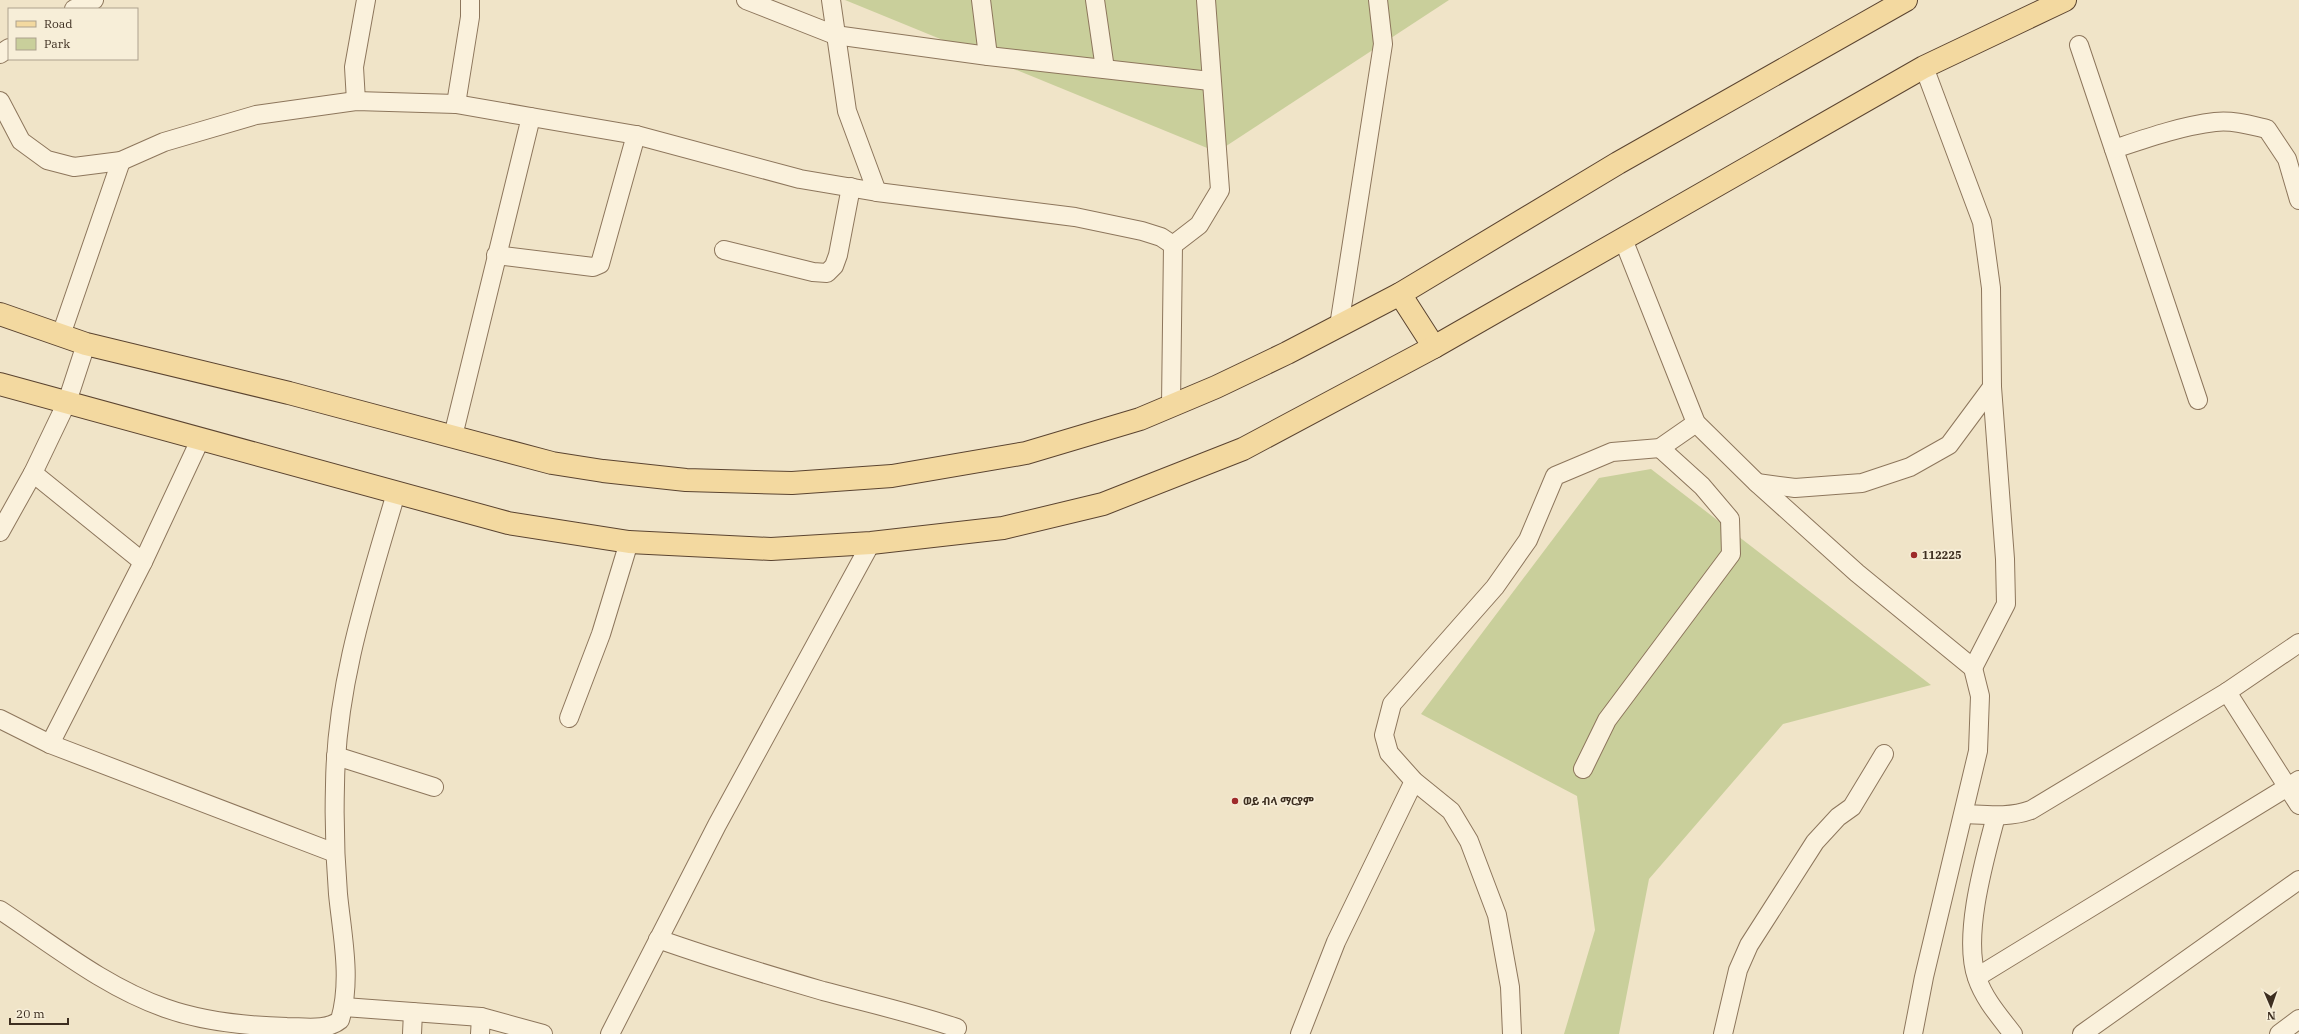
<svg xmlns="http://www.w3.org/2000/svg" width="2299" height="1034" viewBox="0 0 2299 1034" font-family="'IBM Plex Serif','Noto Sans Ethiopic',serif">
  <rect width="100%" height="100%" fill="#f0e4c8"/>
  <g fill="#c9cf9b">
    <polygon points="845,0 1449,0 1217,152"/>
    <polygon points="1651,469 1931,685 1783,724 1649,879 1619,1034 1564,1034 1595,930 1577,796 1421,714 1599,478"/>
  </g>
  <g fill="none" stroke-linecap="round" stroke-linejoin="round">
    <defs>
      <g id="minor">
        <polyline points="746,0 835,35 988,56 1210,81"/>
        <polyline points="831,0 847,111 877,192"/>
        <polyline points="981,0 988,56"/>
        <polyline points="1095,0 1105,69"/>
        <polyline points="74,9 94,0"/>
        <polyline points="2079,45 2198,400"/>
        <polyline points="0,54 9,48"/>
        <polyline points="1924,67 1982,222 1991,288 1992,387 2005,559 2006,604 1973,668"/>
        <polyline points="0,101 21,141 47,160 74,167 121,161 164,142 256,115 356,101 456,104 531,117 453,436"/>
        <polyline points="356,101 354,67 366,0"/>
        <polyline points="456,104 470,17 470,0"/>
        <polyline points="531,117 636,135 800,179 877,192 1075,217 1142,231 1161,237 1173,245"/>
        <path d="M2114,149C2147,138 2181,126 2215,122C2233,120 2250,125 2267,129L2287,159L2299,200"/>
        <polyline points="1623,239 1696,423 1757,483 1857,573 1973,668 1980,696 1978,751 1924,977 1913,1034"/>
        <polyline points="1173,245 1199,225 1220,190 1206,0"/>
        <polyline points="724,250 813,272 827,273 834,266 838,255 851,187"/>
        <polyline points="496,255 593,267 600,264 636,135"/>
        <polyline points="1339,326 1383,44 1378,0"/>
        <polyline points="61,335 121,161"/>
        <polyline points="1171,405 1173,245"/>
        <polyline points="33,473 143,562"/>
        <polyline points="1757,483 1795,488 1862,483 1910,467 1949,445 1992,387"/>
        <polyline points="0,532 33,473 67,402 86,344"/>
        <polyline points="2227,692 2299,643"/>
        <polyline points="569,718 601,634 629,542"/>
        <polyline points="0,719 50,744 335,853"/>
        <polyline points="50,744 143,562 200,440"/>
        <polyline points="336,756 434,787"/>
        <polyline points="1583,769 1607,720 1731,554 1730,519 1702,486 1660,448"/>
        <path d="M1964,814C1987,815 2009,818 2031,810L2227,692L2299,805"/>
        <path d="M1996,816C1985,858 1962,936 1977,978C1984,999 2000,1017 2013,1034"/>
        <path d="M0,910C53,945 105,987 165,1008C204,1022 246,1026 287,1027C304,1027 327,1031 340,1020C352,979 342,935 338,894C335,858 334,822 335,785C336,684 368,589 396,493"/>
        <path d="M658,939C712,958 768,975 823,991C868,1003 913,1013 957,1028"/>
        <polyline points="1977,977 2299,780"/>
        <polyline points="344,1007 481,1017"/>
        <polyline points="412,1034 413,1012"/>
        <polyline points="480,1034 481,1017 543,1034"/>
        <polyline points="610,1034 717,825 871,543"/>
        <polyline points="1300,1034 1336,942 1414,781"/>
        <polyline points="1512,1034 1510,987 1497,915 1469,841 1451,811 1414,781 1389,753 1384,735 1392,704 1495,587 1528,540 1555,476 1612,452 1660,448 1696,423"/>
        <polyline points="1723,1034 1738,970 1749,945 1815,842 1838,817 1852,807 1884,754"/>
        <polyline points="2082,1034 2299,880"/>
        <polyline points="2279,1034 2299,1019"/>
      </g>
      <g id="primary">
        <polyline points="1400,294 1434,347"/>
        <polyline points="0,314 86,344 289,393 552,463 603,471 686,480 792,483 892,476 1026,453 1140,419 1216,387 1287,353 1400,294 1618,163 1906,0"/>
        <polyline points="0,384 508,523 629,542 771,549 871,543 1003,528 1103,504 1243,449 1434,347 1924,67 2065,0"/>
      </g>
    </defs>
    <use href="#minor" stroke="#8d765c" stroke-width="20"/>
    <use href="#primary" stroke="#5b4430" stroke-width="24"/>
    <use href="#minor" stroke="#faf1dc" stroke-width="18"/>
    <use href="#primary" stroke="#f3d9a0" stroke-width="22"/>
  </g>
  <g fill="#9e2a2b" stroke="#f7eed8" stroke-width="1.5">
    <circle cx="1914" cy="555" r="4"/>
    <circle cx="1235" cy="801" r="4"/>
  </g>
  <g text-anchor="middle" stroke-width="3.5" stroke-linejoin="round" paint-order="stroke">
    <g font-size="11" font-weight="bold" fill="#3d2e20" stroke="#f7eed8" text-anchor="start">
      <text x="1922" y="559">112225</text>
      <text x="1243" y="805">ወይ ብላ ማርያም</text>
    </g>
  </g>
  <rect x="8" y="8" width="130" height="52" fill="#f7eed8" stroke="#ada18e"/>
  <rect x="16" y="21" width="20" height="6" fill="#f3d9a0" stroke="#ada18e"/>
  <text x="44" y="28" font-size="12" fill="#3d2e20">Road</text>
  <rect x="16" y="38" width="20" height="12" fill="#c9cf9b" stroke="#ada18e"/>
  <text x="44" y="48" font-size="12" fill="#3d2e20">Park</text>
  <g transform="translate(2271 1006) rotate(178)" stroke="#f7eed8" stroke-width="3" paint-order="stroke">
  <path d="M0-3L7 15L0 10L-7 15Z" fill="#3d2e20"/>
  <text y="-6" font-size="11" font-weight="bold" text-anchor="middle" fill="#3d2e20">N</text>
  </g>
  <path d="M10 1018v6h58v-6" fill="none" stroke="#3d2e20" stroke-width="2"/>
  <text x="16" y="1018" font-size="12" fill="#3d2e20" stroke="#f7eed8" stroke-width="3" paint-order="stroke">20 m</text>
</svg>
